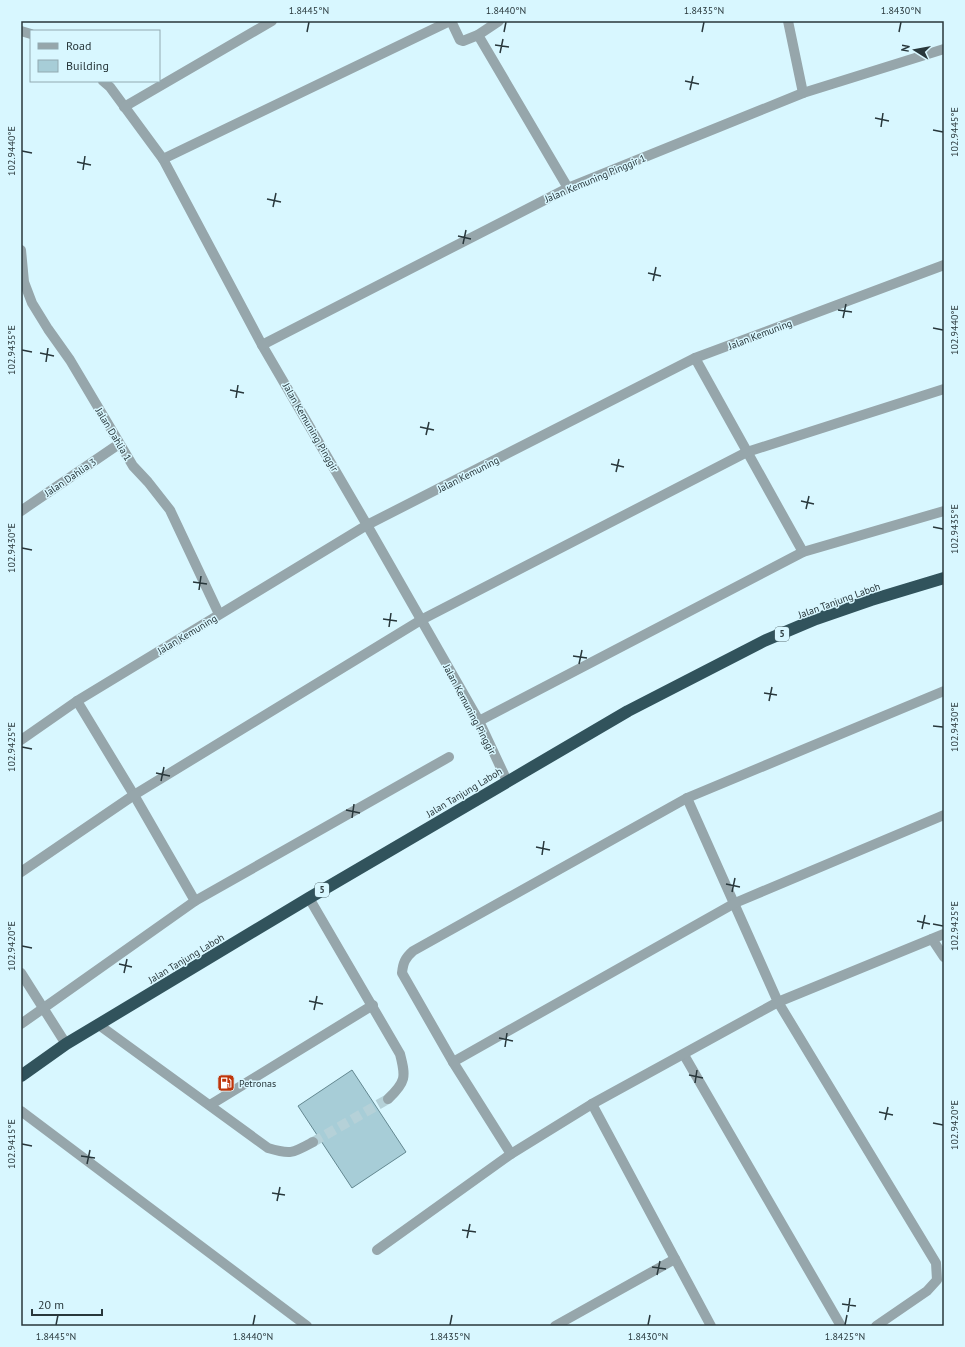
<svg xmlns="http://www.w3.org/2000/svg" width="965" height="1347" viewBox="0 0 965 1347" font-family="'PT Sans',sans-serif">
  <rect width="100%" height="100%" fill="#d8f7ff"/>
  <polygon fill="#a7cdd7" stroke="#638790" points="352,1070 406,1152 352,1188 298,1106"/>
  <g fill="none" stroke-linecap="round" stroke-linejoin="round">
    <polyline stroke="#b5d1d8" stroke-width="10" stroke-dasharray="10 5" stroke-linecap="butt" points="313,1142 388,1099"/>
    <g stroke="#96a6ab" stroke-width="10">
      <polyline points="451,21 460,40 463,41 478,35 499,21"/>
      <polyline points="788,21 803,93"/>
      <polyline points="21,31 31,34"/>
      <polyline points="478,35 568,188"/>
      <polyline points="103,81 110,87 163,159 262,345 367,525 479,721 507,781"/>
      <polyline points="124,107 272,21"/>
      <polyline points="163,159 450,21"/>
      <polyline points="21,250 24,282 32,303 48,329 70,360 133,466 148,482 170,510 219,614"/>
      <polyline points="262,345 568,188 803,93 944,49"/>
      <polyline points="695,358 803,552"/>
      <polyline points="21,511 119,444"/>
      <polyline points="77,701 134,795 195,901"/>
      <polyline points="479,721 803,552 944,511"/>
      <polyline points="21,740 77,701 367,525 695,358 944,265"/>
      <polyline points="687,798 778,1002 936,1263 937,1280 927,1291 876,1326"/>
      <polyline points="21,872 134,795 421,620 747,452 944,389"/>
      <path d="M309,898L400,1054C406,1077 406,1082 388,1099"/>
      <polyline points="932,939 944,957"/>
      <polyline points="21,973 66,1044"/>
      <polyline points="21,1024 195,901 449,757"/>
      <path d="M99,1025L268,1148C291,1155 293,1153 313,1142"/>
      <polyline points="684,1055 841,1326"/>
      <polyline points="453,1062 735,903 944,815"/>
      <polyline points="592,1104 711,1326"/>
      <polyline points="210,1105 373,1005"/>
      <polyline points="21,1111 307,1326"/>
      <path d="M511,1154L453,1062L402,973C403,963 405,958 413,951L687,798L944,691"/>
      <polyline points="377,1250 511,1154 592,1104 778,1002 944,934"/>
      <polyline points="555,1326 675,1259"/>
    </g>
    <polyline stroke="#31535c" stroke-width="12" points="21,1076 66,1044 309,898 628,711 764,641 816,619 871,600 944,578"/>
  </g>
  <path fill="none" stroke="#28373b" stroke-width="1.5" d="M307,32L309,22M504,32L506,22M702,32L704,22M899,32L901,22M495,45L509,47M500,53L503,39M685,81L699,84M690,90L693,76M875,118L889,121M881,127L883,113M933,130L943,132M22,151L32,153M77,162L91,165M83,170L85,156M267,199L281,202M273,207L276,193M458,236L471,239M463,244L466,230M648,273L661,276M653,281L656,267M838,310L852,312M843,318L846,304M933,328L943,330M22,350L32,352M40,353L54,356M46,362L48,348M230,390L244,393M236,398L238,385M420,427L434,430M426,435L429,422M611,464L624,467M616,472L619,459M801,501L814,504M806,509L809,496M933,527L943,529M22,548L32,550M193,582L207,584M199,590L201,576M383,619L397,621M389,627L391,613M573,656L587,658M579,664L582,650M764,693L777,695M769,701L772,687M933,726L943,727M22,747L32,749M156,773L170,776M161,781L164,767M346,810L360,813M352,818L354,804M536,847L550,850M542,855L544,841M726,884L740,887M732,892L735,878M917,921L930,924M933,924L943,926M922,929L925,915M22,946L32,948M119,964L132,967M124,973L127,959M309,1001L323,1004M314,1010L317,996M499,1038L513,1041M505,1047L507,1033M689,1075L703,1078M695,1083L697,1070M879,1112L893,1115M885,1120L888,1107M933,1123L943,1125M22,1144L32,1146M81,1156L95,1158M87,1164L90,1150M272,1193L285,1195M277,1201L280,1187M462,1230L476,1232M467,1238L470,1224M652,1267L666,1269M657,1275L660,1261M842,1304L856,1306M848,1312L850,1298M56,1325L58,1315M253,1325L255,1315M450,1325L452,1315M648,1325L650,1315M845,1325L847,1315"/>
  <defs>
    <symbol id="fuel-square" viewBox="-11 -11 22 22"><rect x="-9" y="-9" width="18" height="18" rx="4" fill="#bf360b" stroke="#d8f7ff"/><path d="M-5.5-6h7V0h2V4h1.3V-2.5L3-4.5l.8-.8L6-3V5H2.5V1h-1V6h-7ZM-4.2-4.7v3.2H.2V-4.7Z" fill="#fff"/></symbol>
  </defs>
  <g fill-rule="evenodd">
    <use href="#fuel-square" x="216" y="1073" width="20" height="20"/>
  </g>
  <g text-anchor="middle" stroke-width="3" stroke-linejoin="round" paint-order="stroke">
    <g fill="#d8f7ff" stroke="#5d7176" stroke-width="1">
      <rect x="775" y="627" width="14" height="14" rx="3"/>
      <rect x="315" y="883" width="14" height="14" rx="3"/>
    </g>
    <g font-size="9" font-weight="bold" fill="#28373b">
      <text x="782" y="637">5</text>
      <text x="322" y="893">5</text>
    </g>
    <g font-size="10" fill="#28373b" stroke="#d8f7ff">
      <text transform="translate(595 178) rotate(-23)" y="4">Jalan Kemuning Pinggir 1</text>
      <text transform="translate(760 334) rotate(-21)" y="4">Jalan Kemuning</text>
      <text transform="translate(311 427) rotate(60)" y="4">Jalan Kemuning Pinggir</text>
      <text transform="translate(114 434) rotate(59)" y="4">Jalan Dahlia 1</text>
      <text transform="translate(468 474) rotate(-27)" y="4">Jalan Kemuning</text>
      <text transform="translate(70 477) rotate(-34)" y="4">Jalan Dahlia 3</text>
      <text transform="translate(839 600) rotate(-20)" y="4">Jalan Tanjung Laboh</text>
      <text transform="translate(187 634) rotate(-31)" y="4">Jalan Kemuning</text>
      <text transform="translate(470 709) rotate(62)" y="4">Jalan Kemuning Pinggir</text>
      <text transform="translate(464 792) rotate(-31)" y="4">Jalan Tanjung Laboh</text>
      <text transform="translate(186 958) rotate(-31)" y="4">Jalan Tanjung Laboh</text>
    </g>
    <g font-size="10" fill="#28373b" stroke="#d8f7ff" text-anchor="start">
      <text x="239" y="1087">Petronas</text>
    </g>
  </g>
  <rect width="965" height="1347" fill="none" stroke="#d8f7ff" stroke-width="44"/>
  <rect x="30" y="30" width="130" height="52" fill="#d8f7ff" stroke="#92aab1"/>
  <rect x="38" y="43" width="20" height="6" fill="#96a6ab" stroke="#92aab1"/>
  <text x="66" y="50" font-size="12" fill="#28373b">Road</text>
  <rect x="38" y="60" width="20" height="12" fill="#a7cdd7" stroke="#92aab1"/>
  <text x="66" y="70" font-size="12" fill="#28373b">Building</text>
  <g transform="translate(915 50) rotate(281)" stroke="#d8f7ff" stroke-width="3" paint-order="stroke">
  <path d="M0-3L7 15L0 10L-7 15Z" fill="#28373b"/>
  <text y="-6" font-size="11" font-weight="bold" text-anchor="middle" fill="#28373b">N</text>
  </g>
  <path d="M32 1309v6h70v-6" fill="none" stroke="#28373b" stroke-width="2"/>
  <text x="38" y="1309" font-size="12" fill="#28373b" stroke="#d8f7ff" stroke-width="3" paint-order="stroke">20 m</text>
  <rect x="22" y="22" width="921" height="1303" fill="none" stroke="#28373b" stroke-width="1.5"/>
  <g font-size="10" text-anchor="middle" fill="#28373b">
    <text x="309" y="14">1.8445°N</text>
    <text x="506" y="14">1.8440°N</text>
    <text x="704" y="14">1.8435°N</text>
    <text x="901" y="14">1.8430°N</text>
    <text transform="translate(954 132) rotate(-90)" y="4">102.9445°E</text>
    <text transform="translate(11 151) rotate(-90)" y="4">102.9440°E</text>
    <text transform="translate(954 330) rotate(-90)" y="4">102.9440°E</text>
    <text transform="translate(11 350) rotate(-90)" y="4">102.9435°E</text>
    <text transform="translate(954 529) rotate(-90)" y="4">102.9435°E</text>
    <text transform="translate(11 548) rotate(-90)" y="4">102.9430°E</text>
    <text transform="translate(954 727) rotate(-90)" y="4">102.9430°E</text>
    <text transform="translate(11 747) rotate(-90)" y="4">102.9425°E</text>
    <text transform="translate(954 926) rotate(-90)" y="4">102.9425°E</text>
    <text transform="translate(11 946) rotate(-90)" y="4">102.9420°E</text>
    <text transform="translate(954 1125) rotate(-90)" y="4">102.9420°E</text>
    <text transform="translate(11 1144) rotate(-90)" y="4">102.9415°E</text>
    <text x="56" y="1340">1.8445°N</text>
    <text x="253" y="1340">1.8440°N</text>
    <text x="450" y="1340">1.8435°N</text>
    <text x="648" y="1340">1.8430°N</text>
    <text x="845" y="1340">1.8425°N</text>
  </g>
</svg>
